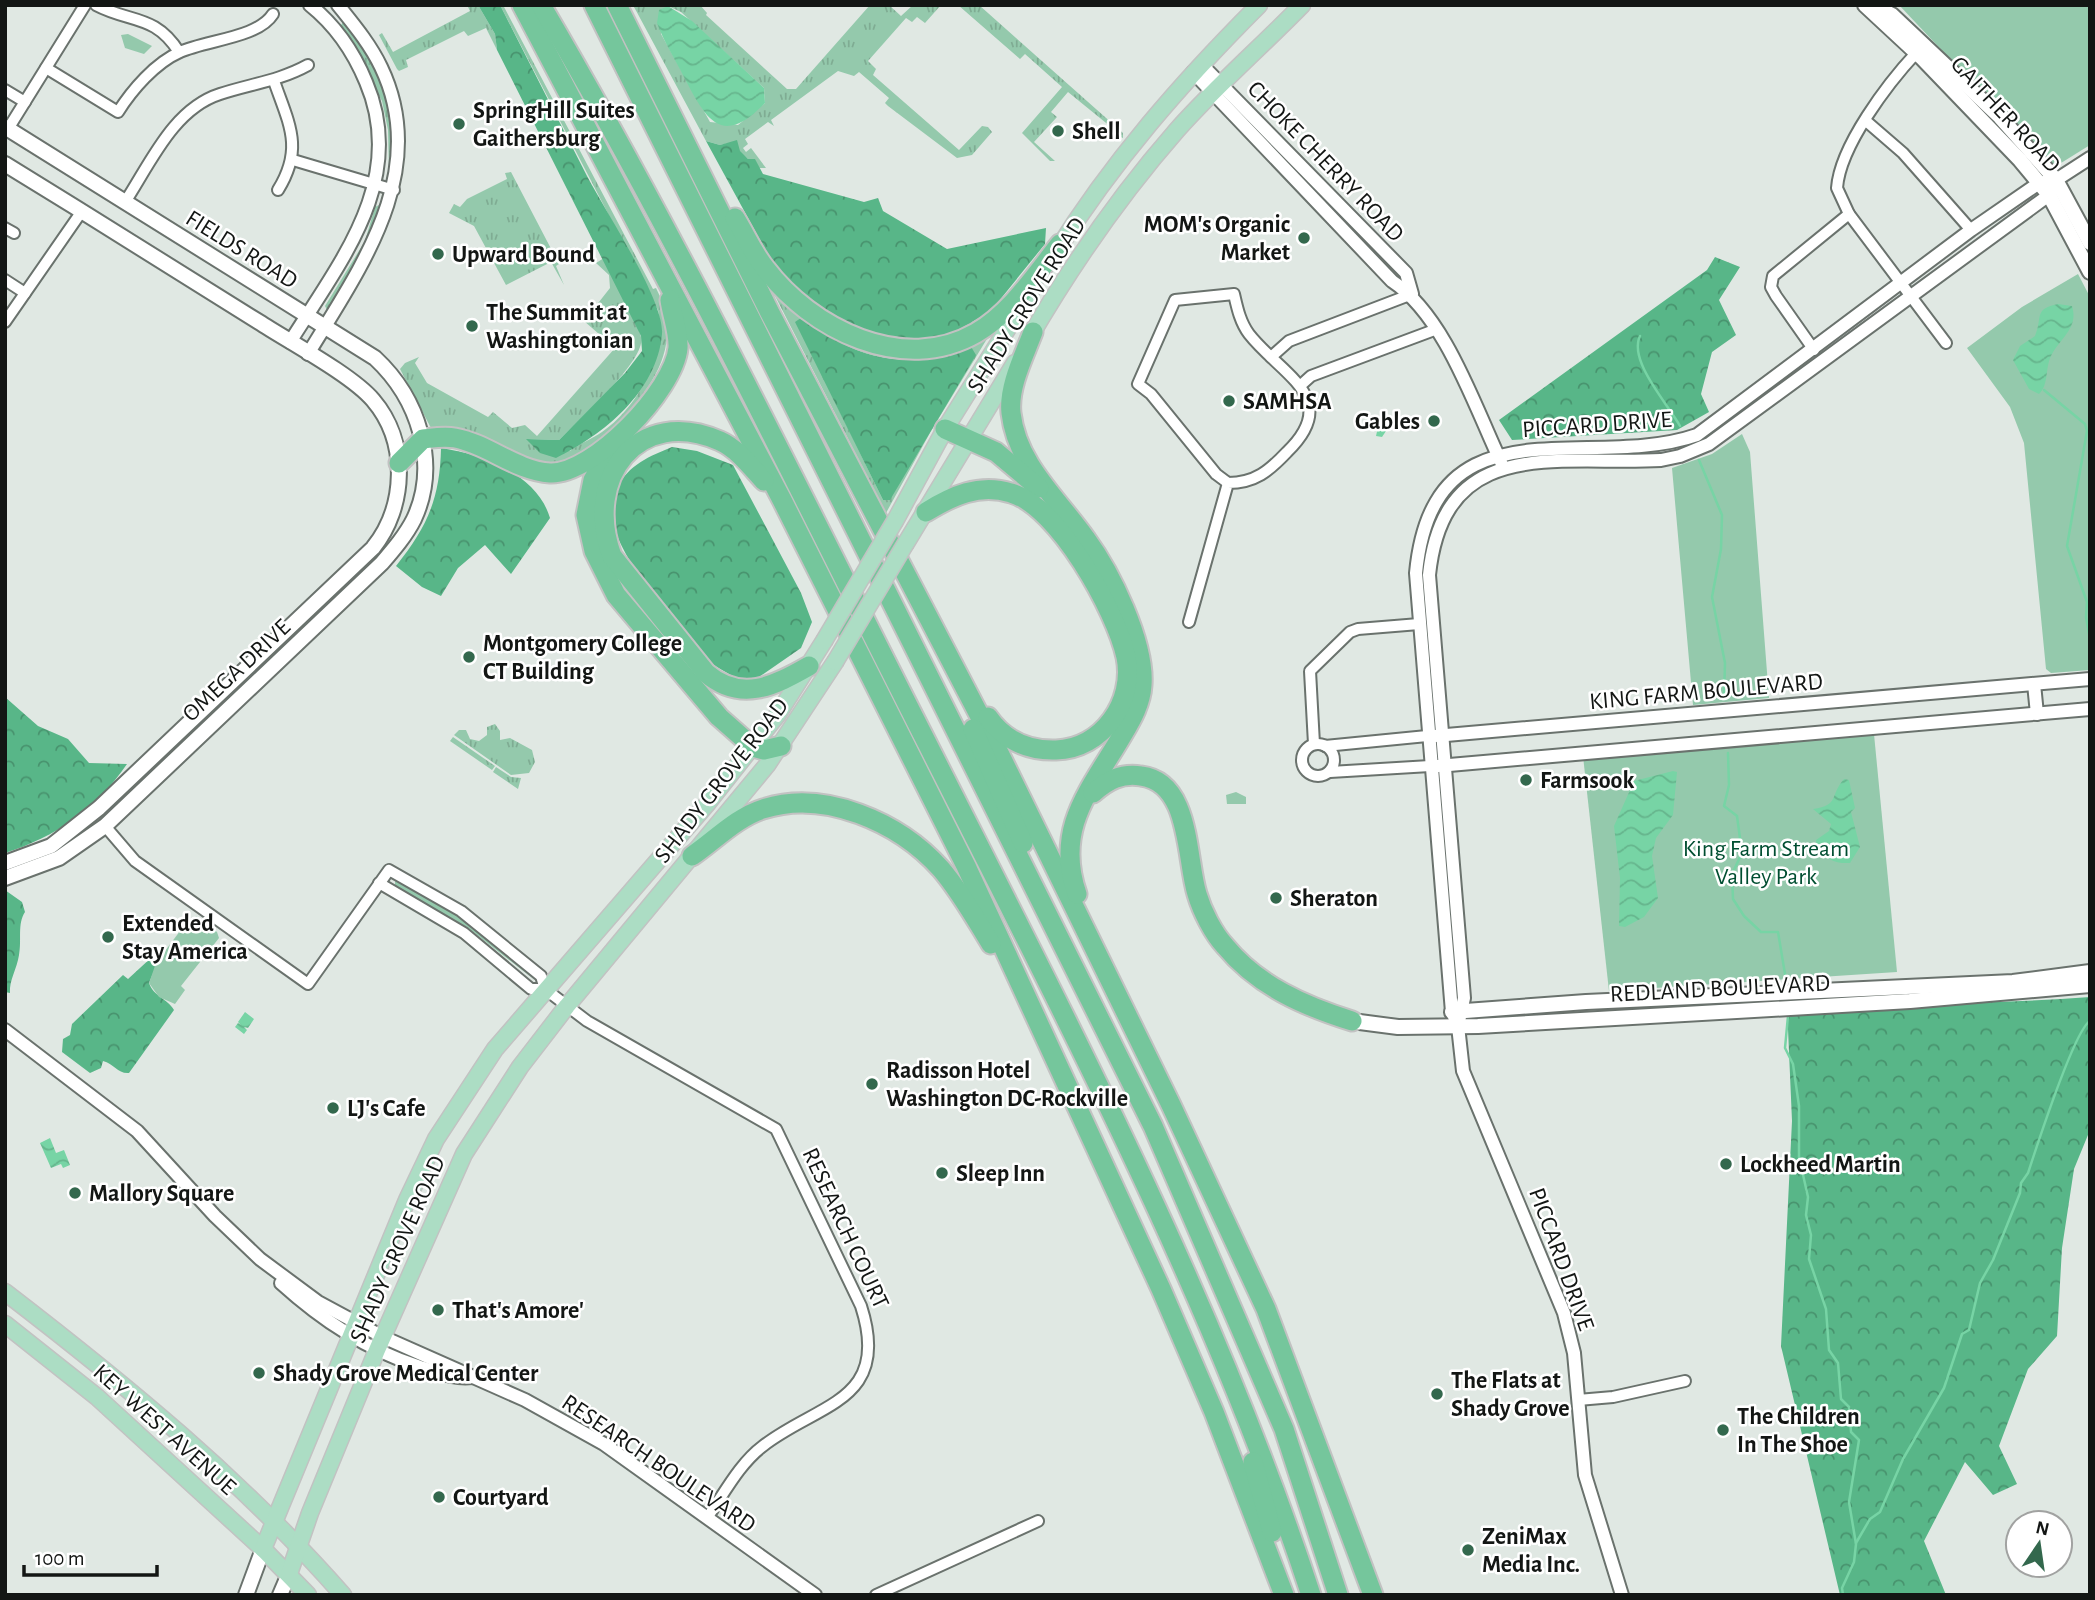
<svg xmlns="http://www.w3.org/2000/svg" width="2095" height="1600" viewBox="0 0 2095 1600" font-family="'Alegreya Sans',sans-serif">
  <defs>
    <pattern id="grass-tufts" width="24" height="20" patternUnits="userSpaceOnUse" patternTransform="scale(1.75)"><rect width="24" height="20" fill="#94c9ac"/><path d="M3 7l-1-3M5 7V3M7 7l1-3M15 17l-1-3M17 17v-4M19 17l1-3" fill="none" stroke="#7fac93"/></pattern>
    <pattern id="forest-crowns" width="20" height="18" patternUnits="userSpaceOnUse" patternTransform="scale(1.75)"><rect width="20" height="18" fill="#58b688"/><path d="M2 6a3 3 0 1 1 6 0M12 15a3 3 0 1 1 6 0" fill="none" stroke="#48936e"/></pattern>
    <pattern id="water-waves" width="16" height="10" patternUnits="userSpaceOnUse" patternTransform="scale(1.75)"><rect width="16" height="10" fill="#77d4a5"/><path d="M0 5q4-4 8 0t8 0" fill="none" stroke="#66b58d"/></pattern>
  </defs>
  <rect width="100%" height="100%" fill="#e0e8e3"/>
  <g fill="url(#grass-tufts)" fill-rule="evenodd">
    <polygon points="467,5 478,5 495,34 497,50 486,28 468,36 464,31 406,60 408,67 399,71 397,69 379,35 382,33 393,52 470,11"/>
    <path d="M500,5H503L653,289L656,288C684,342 655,384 619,423C612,432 603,445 593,451C581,457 566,462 553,467L431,428L400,369L405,363L419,357L415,363L427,383L488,417L493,412L512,428L525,425L537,436L615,348L584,321L610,288L609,275L596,263L604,258C613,277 637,318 641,337C647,360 577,421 559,440L527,439L570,451C580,443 592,439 602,432C639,406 667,353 658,310Z"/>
    <path d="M633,5H700L707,13L706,15L787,89H796L870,5H889L901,16L913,5H941L925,23L917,17L912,22L906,18L868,61L876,69L873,75L959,150L982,126L988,127L992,132L972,155L957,158L888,106L885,103L889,98L859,72L854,76L838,71L771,120L774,126L768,122L745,139L748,144L743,148L746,152L751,148L766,168H759L755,160L748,159L729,143L720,145L706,141ZM668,6L681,12L764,88L765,103L738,125L710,122L661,34Z"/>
    <polygon points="958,5 979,5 1123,133 1123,138 1111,133 1111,127 1068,92 1051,112 1057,117 1034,142 1055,161 1050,161 1022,133 1062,87 1025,54 1020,59"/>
    <path d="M343,22H347C383,72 398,110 389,172L388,130L382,101L340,27Z"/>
    <polygon points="511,172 559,264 556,266 564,285 551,262 506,285 474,226 449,213 454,204 460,207 467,199 507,179 505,173"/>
    <polygon points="379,205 364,253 327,310 325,306 365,241 375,207"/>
    <path d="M771,288L794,307L996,324L931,431L886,513ZM802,317C852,356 889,367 951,352L929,431L889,500H883L796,322Z"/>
    <polygon points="495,724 500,731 500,740 510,738 532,750 535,762 529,773 511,775 454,735 459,730 466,730 470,739 479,741 487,735 487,727"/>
    <polygon points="453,737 495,766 492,770 450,741"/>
    <polygon points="496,767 511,777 521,778 518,789 493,772"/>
    <polygon points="395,881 460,916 536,981 467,927 395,887"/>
  </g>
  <g fill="url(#forest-crowns)">
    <path d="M478,5H500C529,62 558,119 587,176C604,209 665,301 662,334C657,392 603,435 556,458L540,453L526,439L559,440L625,373L642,351L641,336L497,50L495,34Z"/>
    <polygon points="737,140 740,151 748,159 755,159 763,174 864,202 878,198 883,211 947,249 1046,228 1045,244 990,312 947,336 933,340 892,340 850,327 803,297 777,271 706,141 720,145"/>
    <polygon points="1715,257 1740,267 1719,300 1736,335 1712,352 1701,394 1709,412 1677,430 1512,440 1499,420 1707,270"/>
    <path d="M802,317C857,360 904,372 970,345L976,355L890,500H883L795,322Z"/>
    <path d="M672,447L697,451L733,465L801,593L812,622L801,648L759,677L742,681C732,675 718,669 709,661C699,651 692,638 683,627C656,595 594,534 617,488C628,465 650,456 672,447Z"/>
    <path d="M441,448C482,454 537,474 550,518L511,574L485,545L458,568L441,596L422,587L396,566C427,527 440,499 441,448Z"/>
    <path d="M5,697L38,726L68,739L89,763L127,764C97,808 56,837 5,853Z"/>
    <path d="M5,890L22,902L25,912C17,924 22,940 19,955C17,969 9,980 10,993L5,992Z"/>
    <path d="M165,945L149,983C154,997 167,998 174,1010L129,1073C118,1074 114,1064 103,1061L101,1068L90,1073L62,1052L63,1039L70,1035L72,1024L123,975L128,979Z"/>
    <path d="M2090,997V1130L2074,1169L2062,1248L2057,1336L2028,1369L1999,1446L2017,1484L1993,1495L1965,1462L1924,1541L1946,1595H1840L1781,1346L1792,1121L1787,1006C1888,1002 1989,1005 2090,997Z"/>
  </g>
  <g fill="#94c9ac">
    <polygon points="1899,5 2090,5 2090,145 2053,168"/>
    <polygon points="128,34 152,46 144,54 125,48 121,35"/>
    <polygon points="2078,274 2090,297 2090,670 2051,673 2046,669 2024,443 2010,407 1967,348 2022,307"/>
    <polygon points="1742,434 1750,452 1769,698 1693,705 1672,468 1712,454"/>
    <polygon points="1874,734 1897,972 1609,991 1583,756"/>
    <polygon points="1236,792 1246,797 1246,804 1227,804 1226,795"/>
    <polygon points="196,916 217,932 219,938 181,986 185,990 175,1004 159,997 149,983 156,963 180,931 184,933"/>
  </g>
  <g fill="url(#water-waves)">
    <path d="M668,6L692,21L764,88L765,103C722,148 706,120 684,77C675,59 664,42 657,23L659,10Z"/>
    <path d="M2058,304L2072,306C2079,328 2060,338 2051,356C2045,368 2049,385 2039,394L2029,389L2013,360L2020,346L2035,336C2043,317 2033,309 2058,304Z"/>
    <polygon points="1367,415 1387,419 1388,428 1382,437 1376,436 1378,427 1365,424"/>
    <polygon points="1673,771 1677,772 1673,815 1656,838 1652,856 1658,898 1644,917 1625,927 1619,926 1620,878 1614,826 1634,781"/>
    <path d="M1844,779L1849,780L1855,808L1851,812L1860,847L1850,863C1835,864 1826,859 1816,847V840L1829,831L1831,824L1813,809C1840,805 1829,796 1844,779Z"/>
    <polygon points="245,1012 254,1019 248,1028 244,1027 247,1030 244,1034 235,1027 238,1023 241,1025 238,1022"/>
    <polygon points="50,1138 56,1153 64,1150 70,1165 63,1168 61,1164 51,1168 40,1143"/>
  </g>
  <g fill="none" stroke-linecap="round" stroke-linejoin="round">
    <g stroke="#77d4a5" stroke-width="2.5">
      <path d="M1640,336C1628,361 1668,404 1680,426"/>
      <polyline points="2044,390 2085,424 2087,431 2067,546 2087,602 2086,617 2090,639"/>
      <polyline points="1699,460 1722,515 1721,549 1712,597 1725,663 1724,698"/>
      <polyline points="1728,753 1729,785 1724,806 1737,816 1742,853 1732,874 1733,899 1744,916 1761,932 1778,932 1786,980"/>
      <polyline points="1788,1016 1785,1048 1793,1064 1799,1106 1799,1157 1808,1197 1806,1215 1811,1235 1809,1259 1826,1309 1829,1350 1838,1363 1841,1399 1849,1407 1851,1432 1859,1440 1849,1502 1856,1544 1854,1562 1842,1588 1843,1595"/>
      <path d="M1856,1543L1870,1519L1880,1512L1903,1459L1944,1388L1962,1334L1969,1330L1980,1283L1993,1260L2020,1193L2021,1183L2028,1173C2036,1149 2074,1030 2090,1021"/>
    </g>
    <defs>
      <g id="minor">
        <path d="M96,5C130,23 155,14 179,52"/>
        <path d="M1917,52C1888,83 1840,146 1837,188L1849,214L1946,343"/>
        <path d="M46,68L118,112C132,90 155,63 180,52C206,40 258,38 273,14"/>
        <path d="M274,81C289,124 304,148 278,190"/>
        <polyline points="5,90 25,102"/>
        <polyline points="1866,121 1903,153 1971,230"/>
        <polyline points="8,129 85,5"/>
        <polyline points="293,160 394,190"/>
        <path d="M125,202C150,164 173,109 220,94C250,84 279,81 308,65"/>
        <polyline points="5,228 14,233"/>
        <polyline points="5,280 25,293"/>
        <polyline points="5,322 82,211"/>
        <polyline points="1814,350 1776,296 1771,287 1773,276 1849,214"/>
        <polyline points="1271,357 1289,341 1412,294"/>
        <polyline points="1301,385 1311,376 1437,329"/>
        <path d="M1189,622L1228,483C1255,483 1269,471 1287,452C1343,398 1281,375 1249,334C1240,322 1237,307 1234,294L1175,300L1138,384L1151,394L1216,474L1228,483"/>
        <circle cx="1318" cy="760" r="16"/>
        <polyline points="1314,744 1310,671 1350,632 1358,629 1419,624"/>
        <polyline points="1325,746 1427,736"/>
        <polyline points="1330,772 1430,766"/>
        <path d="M105,826L135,861L308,984L389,870L461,911L541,976L545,989L587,1021L776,1129L861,1306C892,1402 818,1403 763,1446C739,1464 724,1494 707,1518"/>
        <polyline points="379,883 464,933 531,989 545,989"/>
        <polyline points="1578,1400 1613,1397 1685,1381"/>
        <polyline points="876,1595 1038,1521"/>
      </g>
      <g id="tertiary">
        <polyline points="1201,64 1406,273 1412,294"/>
        <path d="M1193,72L1392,281C1445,316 1474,405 1501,462"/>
        <path d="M290,342C340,262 408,180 366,82C354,53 335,25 310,5"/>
        <path d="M308,354C361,267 431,171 381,67C370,44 354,25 338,5"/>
        <polyline points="2034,684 2037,714"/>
        <polyline points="1435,736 2090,679"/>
        <polyline points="1438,766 2090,709"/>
        <path d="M1455,1019L1452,1012L1416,573C1433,395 1588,473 1697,435L1971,230L2039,183L2056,180L2090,158"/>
        <polyline points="5,1030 137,1131 215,1216 260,1259 318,1302 383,1337 525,1400 604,1444 815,1595"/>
        <path d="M281,1283C323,1321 366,1349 420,1367C440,1373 453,1379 473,1377"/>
        <path d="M1622,1595L1585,1475L1574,1353L1564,1313L1463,1071L1458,1026L1464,998L1429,575C1444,433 1559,466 1661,460L1680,456L1709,444L2049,195L2052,188"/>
      </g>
      <g id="secondary">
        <polyline points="1865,5 1921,57 2020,160 2049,195 2090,272"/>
        <polyline points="1872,5 1892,15 2000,117 2056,180 2090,243"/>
        <path d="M5,127L375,358C418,398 440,463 414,519C406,535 394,549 382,563L105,826L59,858L5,878"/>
        <path d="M5,164C90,216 174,269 259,322C288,341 352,375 373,400C409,442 406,507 373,548L99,808L51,846L5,863"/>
        <polyline points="1452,1012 1586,1002 2013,982 2090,972"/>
        <polyline points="1352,1021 1398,1027 1478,1026 1910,1001 2090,985"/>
        <polyline points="246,1595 263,1549"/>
        <polyline points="280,1595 289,1574"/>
      </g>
      <g id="primary">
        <path d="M1054,255C1112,162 1181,83 1259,5"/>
        <path d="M1028,340C1071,266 1120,195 1177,130C1215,87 1261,47 1302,5"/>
        <polyline points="895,521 945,429 1031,291"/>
        <polyline points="906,543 1015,363"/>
        <path d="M5,1292C126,1385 242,1480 343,1595"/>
        <polyline points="5,1324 97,1397 263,1549 308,1595"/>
        <polyline points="263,1549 407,1200 436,1139 495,1049 706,805 778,714 824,641"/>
        <polyline points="289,1574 310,1513 377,1350 464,1154 520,1067 567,1006 767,765 835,662"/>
      </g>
      <g id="motorway">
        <polyline points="522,5 782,500 966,866 1161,1289 1214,1412 1284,1595"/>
        <path d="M541,5C682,245 802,497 928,745C1068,1023 1214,1299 1311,1595"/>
        <polyline points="594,5 1153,1126 1284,1429 1338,1595"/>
        <polyline points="617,5 770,313 1000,755 1171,1105 1266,1309 1373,1595"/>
        <path d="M735,218C745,234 753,253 765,268C811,329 903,375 976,333C1011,313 1036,274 1060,244"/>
        <path d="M1033,332C1024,356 1008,387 1011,413C1017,465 1058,499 1086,539C1111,573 1145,643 1142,685C1141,703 1132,719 1123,734C1091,789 1054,827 1077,894"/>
        <polyline points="945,429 996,452 1039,488"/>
        <polyline points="609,451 593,480 586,515 594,551 616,595 719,717 753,747 764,750 781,746"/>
        <path d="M399,463L423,439C433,438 444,436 455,438C488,444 516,471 550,473C593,475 674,390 678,348C679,333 672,315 670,300"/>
        <path d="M764,481C751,467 738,449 720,441C638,405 583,478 612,556L706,673C741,703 774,686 809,666"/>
        <path d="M926,512C952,496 979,483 1011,493C1058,506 1116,611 1126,657C1135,702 1102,749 1056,750C1028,751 1004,740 988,717"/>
        <polyline points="973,729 1023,843"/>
        <path d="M1093,793C1108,780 1121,773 1141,776C1191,782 1186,859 1197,894C1202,911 1213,933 1225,946C1258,986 1304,1006 1352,1021"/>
        <path d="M692,856C714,841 737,817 763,809C824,789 899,822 941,869C960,891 975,918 991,944"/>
        <polyline points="1253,1462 1272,1532"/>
      </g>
    </defs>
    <use href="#minor" stroke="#6a726d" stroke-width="14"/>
    <use href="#tertiary" stroke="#6a726d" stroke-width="16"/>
    <use href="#secondary" stroke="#6a726d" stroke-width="18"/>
    <use href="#primary" stroke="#c2c2c2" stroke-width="19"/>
    <use href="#motorway" stroke="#c2c2c2" stroke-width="23"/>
    <use href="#minor" stroke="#fff" stroke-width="10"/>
    <use href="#tertiary" stroke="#fff" stroke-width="12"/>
    <use href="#secondary" stroke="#fff" stroke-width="14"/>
    <use href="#primary" stroke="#acddc4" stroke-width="16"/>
    <use href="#motorway" stroke="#75c69c" stroke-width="19"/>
    <defs>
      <g id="primary-bridge">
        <polyline points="824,641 895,521"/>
        <polyline points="835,662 906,543"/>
      </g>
    </defs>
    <use href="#primary-bridge" stroke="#c2c2c2" stroke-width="19" stroke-linecap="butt"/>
    <use href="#primary-bridge" stroke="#acddc4" stroke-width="16"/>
  </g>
  <g fill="#33684d" stroke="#fff" stroke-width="2.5">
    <circle cx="459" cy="124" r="7"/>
    <circle cx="1058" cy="131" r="7"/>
    <circle cx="1304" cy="238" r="7"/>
    <circle cx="438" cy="254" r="7"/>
    <circle cx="472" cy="326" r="7"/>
    <circle cx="1229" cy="401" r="7"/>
    <circle cx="1434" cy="421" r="7"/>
    <circle cx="469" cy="657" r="7"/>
    <circle cx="1526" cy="780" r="7"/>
    <circle cx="1276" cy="898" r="7"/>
    <circle cx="108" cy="937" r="7"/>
    <circle cx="872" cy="1084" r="7"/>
    <circle cx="333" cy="1108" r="7"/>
    <circle cx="1726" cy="1164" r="7"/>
    <circle cx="942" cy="1173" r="7"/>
    <circle cx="75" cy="1193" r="7"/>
    <circle cx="438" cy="1310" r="7"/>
    <circle cx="259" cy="1373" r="7"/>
    <circle cx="1437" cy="1394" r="7"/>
    <circle cx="1723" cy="1430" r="7"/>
    <circle cx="439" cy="1497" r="7"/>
    <circle cx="1468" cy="1550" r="7"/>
  </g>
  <g text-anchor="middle" stroke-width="5" stroke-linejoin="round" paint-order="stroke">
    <g font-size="24" font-weight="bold" fill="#131614" stroke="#fff" text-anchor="start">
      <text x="473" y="118">SpringHill Suites<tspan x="473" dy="28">Gaithersburg</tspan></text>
      <text x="1072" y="139">Shell</text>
      <text x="1290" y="232" text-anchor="end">MOM's Organic<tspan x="1290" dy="28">Market</tspan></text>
      <text x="452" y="262">Upward Bound</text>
      <text x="486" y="320">The Summit at<tspan x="486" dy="28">Washingtonian</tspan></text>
      <text x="1243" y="409">SAMHSA</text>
      <text x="1420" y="429" text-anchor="end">Gables</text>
      <text x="483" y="651">Montgomery College<tspan x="483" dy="28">CT Building</tspan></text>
      <text x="1540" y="788">Farmsook</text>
      <text x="1290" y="906">Sheraton</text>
      <text x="122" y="931">Extended<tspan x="122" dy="28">Stay America</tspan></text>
      <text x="886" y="1078">Radisson Hotel<tspan x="886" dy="28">Washington DC-Rockville</tspan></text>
      <text x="347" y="1116">LJ's Cafe</text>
      <text x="1740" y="1172">Lockheed Martin</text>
      <text x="956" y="1181">Sleep Inn</text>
      <text x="89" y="1201">Mallory Square</text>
      <text x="452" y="1318">That's Amore'</text>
      <text x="273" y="1381">Shady Grove Medical Center</text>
      <text x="1451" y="1388">The Flats at<tspan x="1451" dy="28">Shady Grove</tspan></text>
      <text x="1737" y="1424">The Children<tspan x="1737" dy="28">In The Shoe</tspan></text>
      <text x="453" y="1505">Courtyard</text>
      <text x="1482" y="1544">ZeniMax<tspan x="1482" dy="28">Media Inc.</tspan></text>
    </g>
    <g font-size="24" fill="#131614" stroke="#fff">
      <text transform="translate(2006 114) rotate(47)" y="8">GAITHER ROAD</text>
      <text transform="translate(1326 161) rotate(46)" y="8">CHOKE CHERRY ROAD</text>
      <text transform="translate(242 249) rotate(32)" y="8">FIELDS ROAD</text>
      <text transform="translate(1026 305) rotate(-58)" y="8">SHADY GROVE ROAD</text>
      <text transform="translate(1597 424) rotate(-4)" y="8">PICCARD DRIVE</text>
      <text transform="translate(236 670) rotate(-43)" y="8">OMEGA DRIVE</text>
      <text transform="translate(1706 691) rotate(-5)" y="8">KING FARM BOULEVARD</text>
      <text transform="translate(721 780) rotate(-52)" y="8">SHADY GROVE ROAD</text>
      <text transform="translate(1720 988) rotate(-3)" y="8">REDLAND BOULEVARD</text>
      <text transform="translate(846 1228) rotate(65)" y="8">RESEARCH COURT</text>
      <text transform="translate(397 1249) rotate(-66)" y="8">SHADY GROVE ROAD</text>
      <text transform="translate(1562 1259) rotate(70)" y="8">PICCARD DRIVE</text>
      <text transform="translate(165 1429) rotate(42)" y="8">KEY WEST AVENUE</text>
      <text transform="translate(659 1463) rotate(34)" y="8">RESEARCH BOULEVARD</text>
    </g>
    <g font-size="24" fill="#004e31" stroke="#fff">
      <text x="1766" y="856">King Farm Stream<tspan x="1766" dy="28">Valley Park</tspan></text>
    </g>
  </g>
  <rect width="2095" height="1600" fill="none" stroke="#131614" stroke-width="14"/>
  <g transform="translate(2039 1544) rotate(13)"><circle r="33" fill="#ffffff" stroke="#a1a2a1" stroke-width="2"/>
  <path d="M0-5L12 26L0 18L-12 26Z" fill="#33684d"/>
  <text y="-10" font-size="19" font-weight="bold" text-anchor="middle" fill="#131614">N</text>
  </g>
  <path d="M24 1565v10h133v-10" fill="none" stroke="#131614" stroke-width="3.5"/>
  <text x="35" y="1565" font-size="21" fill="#131614" stroke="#ffffff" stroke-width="5" paint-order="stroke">100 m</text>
</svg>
